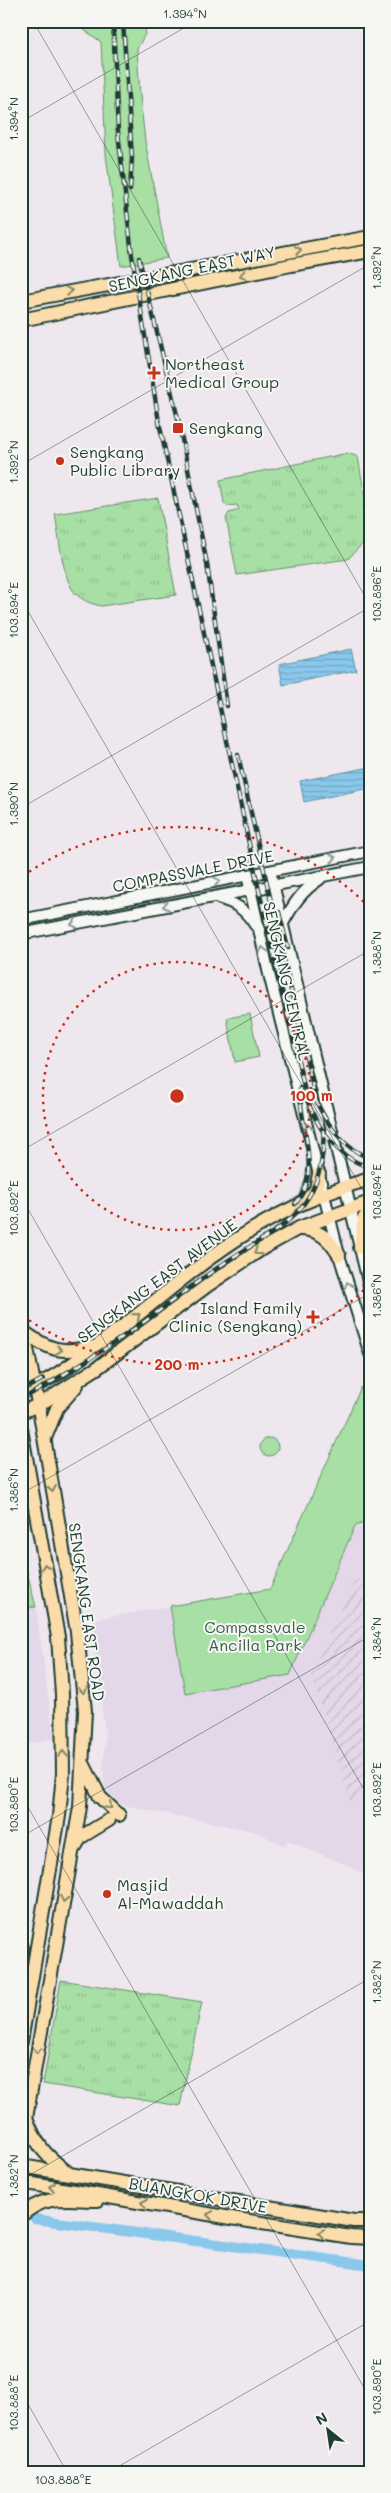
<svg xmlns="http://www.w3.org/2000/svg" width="391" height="2493" viewBox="0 0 391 2493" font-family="Mali,sans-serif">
  <defs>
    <pattern id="industrial-furrows" width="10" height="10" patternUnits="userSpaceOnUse" patternTransform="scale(1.25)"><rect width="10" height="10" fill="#e4d7e9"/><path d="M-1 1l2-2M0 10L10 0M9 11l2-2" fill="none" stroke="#c3b9c8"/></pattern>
    <pattern id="grass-tufts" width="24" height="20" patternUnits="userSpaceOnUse" patternTransform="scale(1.25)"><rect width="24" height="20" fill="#a8dfa4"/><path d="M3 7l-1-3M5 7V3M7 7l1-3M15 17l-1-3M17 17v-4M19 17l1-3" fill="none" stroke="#90c08e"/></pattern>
    <pattern id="water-rules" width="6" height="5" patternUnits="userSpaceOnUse" patternTransform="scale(1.25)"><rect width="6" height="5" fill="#8ac8eb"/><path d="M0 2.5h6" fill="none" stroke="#70a4bf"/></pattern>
  </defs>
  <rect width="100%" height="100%" fill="#eee8ee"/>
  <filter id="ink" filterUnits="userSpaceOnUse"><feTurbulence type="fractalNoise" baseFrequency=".02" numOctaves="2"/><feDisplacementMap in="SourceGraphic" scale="10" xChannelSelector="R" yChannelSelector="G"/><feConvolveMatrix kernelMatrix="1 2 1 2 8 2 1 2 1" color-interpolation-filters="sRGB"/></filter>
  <g filter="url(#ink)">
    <g fill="#e4d7e9">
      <polygon points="370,1521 370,1879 353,1868 287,1840 286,1846 253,1831 122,1805 112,1797 105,1786 103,1775 105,1733 91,1620 170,1606 186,1693 290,1675 355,1526"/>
      <polygon points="36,1607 54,1738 21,1746 21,1608"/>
    </g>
    <polygon fill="url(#industrial-furrows)" points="370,1576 370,1797 351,1803 311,1673 354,1581"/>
    <g fill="url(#grass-tufts)" stroke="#648e6c">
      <polygon points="348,453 358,457 370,527 366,540 348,559 237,575 226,518 229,513 239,510 237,505 228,506 224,503 220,480"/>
      <path d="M158,498L176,595L101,606C92,604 83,601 76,594C62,580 59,535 55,514Z"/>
      <polygon points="21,1549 22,1552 36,1607 21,1608"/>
      <polygon points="61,1980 202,2002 180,2106 43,2084"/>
    </g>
    <g fill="#a8dfa4" stroke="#648e6c">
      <polygon points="72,21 147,21 145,34 137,49 140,96 145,141 167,258 121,266 106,155 101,42"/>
      <polygon points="250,1014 259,1057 235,1062 227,1018"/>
      <polygon points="361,1387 370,1421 370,1521 355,1526 290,1675 185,1693 170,1606 270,1589"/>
      <circle cx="269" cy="1447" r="9"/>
    </g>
    <g fill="url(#water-rules)" stroke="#5f90a2">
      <polygon points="351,649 356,670 283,685 279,664"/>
      <polygon points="370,767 370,788 304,802 300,781"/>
    </g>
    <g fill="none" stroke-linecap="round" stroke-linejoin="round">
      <polyline stroke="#8ac8eb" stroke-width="10" points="35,2219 370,2265"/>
      <defs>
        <g id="minor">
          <polyline points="270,871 370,1290"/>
          <polyline points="247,875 268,970 339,1255 370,1354"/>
          <path d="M218,898C235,903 245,909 255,925"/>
          <polyline points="21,920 370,851"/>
          <path d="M282,925C293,905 301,891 320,879"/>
          <polyline points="21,934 370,867"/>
        </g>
        <g id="major">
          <polyline points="21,301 370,237"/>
          <polyline points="21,320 291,265 370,251"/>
          <polyline points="306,1201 316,1189 319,1174"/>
          <path d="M301,1229C321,1230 329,1239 339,1255"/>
          <polyline points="360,1248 364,1218 370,1209"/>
          <polyline points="21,1319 39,1408 77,1632 85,1711 80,1807 21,2147"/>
          <path d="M24,1332C49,1350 61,1354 91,1347"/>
          <path d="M21,1391C45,1384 67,1368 87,1353C130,1323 168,1289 210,1258C258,1222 313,1195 370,1179"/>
          <polyline points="21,1412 39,1405 97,1368 208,1285 263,1248 299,1228 370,1202"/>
          <polyline points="21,1429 58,1637 62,1694 63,1774 59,1816 21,2042"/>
          <polyline points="45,1438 57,1408 77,1385"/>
          <polyline points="84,1765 100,1797 119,1815"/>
          <polyline points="75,1847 81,1837 109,1820"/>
          <path d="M26,2118C37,2146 44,2154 67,2172"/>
          <polyline points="21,2166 354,2221 370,2221"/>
          <polyline points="21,2182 249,2221 351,2237 370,2238"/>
          <path d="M21,2216C45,2193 68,2200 98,2200"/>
        </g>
      </defs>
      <use href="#minor" stroke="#1f3d34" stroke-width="14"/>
      <use href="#major" stroke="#1f3d34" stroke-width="16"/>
      <use href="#minor" stroke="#f6f6f2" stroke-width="10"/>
      <use href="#major" stroke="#fbddab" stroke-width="12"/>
      <defs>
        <g id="rail">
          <path d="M113,21L118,132L132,255L159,422L258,886L307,1100C318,1129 338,1159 370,1167"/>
          <polyline points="123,21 132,158 130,190"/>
          <polyline points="139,258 178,419 207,564 227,706"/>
          <path d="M238,755L316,1101C328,1125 343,1149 370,1158"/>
          <polyline points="279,912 288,948"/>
          <path d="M295,1204C323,1171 299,1126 300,1088"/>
          <polyline points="21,1391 43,1379"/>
          <path d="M21,1400C59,1377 98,1355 134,1329C164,1308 193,1284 223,1264C252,1243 290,1229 309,1196C320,1177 325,1152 323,1130"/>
        </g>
      </defs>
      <use href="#rail" stroke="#1f3d34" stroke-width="4.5"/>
      <use href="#rail" stroke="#f6f6f2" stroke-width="2.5" stroke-dasharray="8" stroke-linecap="butt"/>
    </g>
    <defs><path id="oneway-chevron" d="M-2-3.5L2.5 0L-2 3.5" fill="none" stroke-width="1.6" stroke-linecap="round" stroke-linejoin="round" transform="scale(1.25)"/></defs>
    <g stroke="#82856a">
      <use href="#oneway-chevron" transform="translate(298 250) rotate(-10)"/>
      <use href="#oneway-chevron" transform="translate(243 275) rotate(168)"/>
      <use href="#oneway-chevron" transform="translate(69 291) rotate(-11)"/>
      <use href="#oneway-chevron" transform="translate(257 1252) rotate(147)"/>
      <use href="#oneway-chevron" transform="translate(137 1316) rotate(-39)"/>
      <use href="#oneway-chevron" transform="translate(59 1350) rotate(8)"/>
      <use href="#oneway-chevron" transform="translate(52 1489) rotate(81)"/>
      <use href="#oneway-chevron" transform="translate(45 1567) rotate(-100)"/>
      <use href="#oneway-chevron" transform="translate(83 1690) rotate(84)"/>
      <use href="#oneway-chevron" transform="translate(63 1754) rotate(-91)"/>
      <use href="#oneway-chevron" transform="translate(109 1806) rotate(42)"/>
      <use href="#oneway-chevron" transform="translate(64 1899) rotate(100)"/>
      <use href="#oneway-chevron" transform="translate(37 2050) rotate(98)"/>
      <use href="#oneway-chevron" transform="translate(52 2187) rotate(-171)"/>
      <use href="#oneway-chevron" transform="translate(144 2203) rotate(-168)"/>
      <use href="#oneway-chevron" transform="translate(210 2215) rotate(-170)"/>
      <use href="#oneway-chevron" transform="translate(321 2233) rotate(-171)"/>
    </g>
    <g stroke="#8a9a93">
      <use href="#oneway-chevron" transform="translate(333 858) rotate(-11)"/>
      <use href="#oneway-chevron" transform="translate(217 881) rotate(-11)"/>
      <use href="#oneway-chevron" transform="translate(166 906) rotate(169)"/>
      <use href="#oneway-chevron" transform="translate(74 924) rotate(169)"/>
      <use href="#oneway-chevron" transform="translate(263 950) rotate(-103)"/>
      <use href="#oneway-chevron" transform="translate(308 1127) rotate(-104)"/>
      <use href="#oneway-chevron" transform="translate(348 1285) rotate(-108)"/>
    </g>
  </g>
  <path fill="none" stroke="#1f3d34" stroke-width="1" stroke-opacity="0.45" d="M33,21L370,605M21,122L196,21M21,465L370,264M21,599L370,1203M21,808L370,607M21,1151L370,950M21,1197L370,1800M21,1494L370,1293M21,1795L370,2398M21,1837L370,1636M21,2180L370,1978M21,2392L67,2472M109,2472L370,2321"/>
  <g fill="none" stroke="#c8321e" stroke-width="2.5" stroke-dasharray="2.5 5">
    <circle cx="177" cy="1096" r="134"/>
    <path d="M369 1285A269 269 0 0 1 23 1316M23 876A269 269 0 0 1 369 907"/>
  </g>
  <g fill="#c8321e" stroke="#f6f6f2" stroke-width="2">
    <path d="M151.5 365.5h5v5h5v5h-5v5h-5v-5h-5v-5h5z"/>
    <rect x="172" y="422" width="12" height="12" rx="2.5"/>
    <circle cx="60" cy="461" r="5"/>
    <path d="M310.5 1309.5h5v5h5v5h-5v5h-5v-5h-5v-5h5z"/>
    <circle cx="107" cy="1894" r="5"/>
  </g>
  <g text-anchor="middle" stroke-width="4" stroke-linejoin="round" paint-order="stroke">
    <g font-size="16" fill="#1f3d34" stroke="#f6f6f2">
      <text transform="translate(192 269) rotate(-12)" y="6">SENGKANG EAST WAY</text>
      <text transform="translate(193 871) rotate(-11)" y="6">COMPASSVALE DRIVE</text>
      <text transform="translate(287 981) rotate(77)" y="6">SENGKANG CENTRAL</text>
      <text transform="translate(157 1281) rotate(-37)" y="6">SENGKANG EAST AVENUE</text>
      <text transform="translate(87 1612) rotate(82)" y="6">SENGKANG EAST ROAD</text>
      <text transform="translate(198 2195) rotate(10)" y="6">BUANGKOK DRIVE</text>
    </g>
    <g font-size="16" fill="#1f3d34" stroke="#f6f6f2" text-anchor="start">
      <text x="165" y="370">Northeast<tspan x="165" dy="18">Medical Group</tspan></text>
      <text x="189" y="434">Sengkang</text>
      <text x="70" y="458">Sengkang<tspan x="70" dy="18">Public Library</tspan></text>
      <text x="302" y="1314" text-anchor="end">Island Family<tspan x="302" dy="18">Clinic (Sengkang)</tspan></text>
      <text x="117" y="1891">Masjid<tspan x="117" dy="18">Al-Mawaddah</tspan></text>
    </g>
    <g font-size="16" fill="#3a5d4a" stroke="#f6f6f2">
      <text x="255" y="1633">Compassvale<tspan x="255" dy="18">Ancilla Park</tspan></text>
    </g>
  </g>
  <circle cx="177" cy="1096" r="8" fill="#c8321e" stroke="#f6f6f2" stroke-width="2.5"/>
  <g font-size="15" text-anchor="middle" font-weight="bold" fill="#c8321e" stroke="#f6f6f2" stroke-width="4" stroke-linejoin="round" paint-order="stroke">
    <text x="311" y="1101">100 m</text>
    <text x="177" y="1370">200 m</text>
  </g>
  <rect width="391" height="2493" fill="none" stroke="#f6f6f2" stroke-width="55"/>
  <g transform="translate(328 2430) rotate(330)" stroke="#f6f6f2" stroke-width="4" paint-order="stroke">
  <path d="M0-4L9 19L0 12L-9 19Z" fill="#1f3d34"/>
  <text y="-8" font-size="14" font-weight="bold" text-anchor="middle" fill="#1f3d34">N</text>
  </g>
  <rect x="28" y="28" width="336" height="2438" fill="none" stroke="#1f3d34" stroke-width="2"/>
  <g font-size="12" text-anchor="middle" fill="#1f3d34">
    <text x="185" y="18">1.394°N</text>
    <text transform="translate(14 119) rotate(-90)" y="4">1.394°N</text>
    <text transform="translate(377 268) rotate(-90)" y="4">1.392°N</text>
    <text transform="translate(14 462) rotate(-90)" y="4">1.392°N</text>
    <text transform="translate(377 594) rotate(-90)" y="4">103.896°E</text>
    <text transform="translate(14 610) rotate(-90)" y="4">103.894°E</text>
    <text transform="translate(14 804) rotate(-90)" y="4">1.390°N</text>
    <text transform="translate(377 953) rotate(-90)" y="4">1.388°N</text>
    <text transform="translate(377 1192) rotate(-90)" y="4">103.894°E</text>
    <text transform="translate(14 1208) rotate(-90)" y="4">103.892°E</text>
    <text transform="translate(377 1296) rotate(-90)" y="4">1.386°N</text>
    <text transform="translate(14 1490) rotate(-90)" y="4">1.386°N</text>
    <text transform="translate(377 1639) rotate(-90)" y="4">1.384°N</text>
    <text transform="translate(377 1790) rotate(-90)" y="4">103.892°E</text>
    <text transform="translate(14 1805) rotate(-90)" y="4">103.890°E</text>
    <text transform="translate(377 1982) rotate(-90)" y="4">1.382°N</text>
    <text transform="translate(14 2176) rotate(-90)" y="4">1.382°N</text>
    <text transform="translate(377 2387) rotate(-90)" y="4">103.890°E</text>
    <text transform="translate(14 2403) rotate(-90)" y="4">103.888°E</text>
    <text x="63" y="2484">103.888°E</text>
  </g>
</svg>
